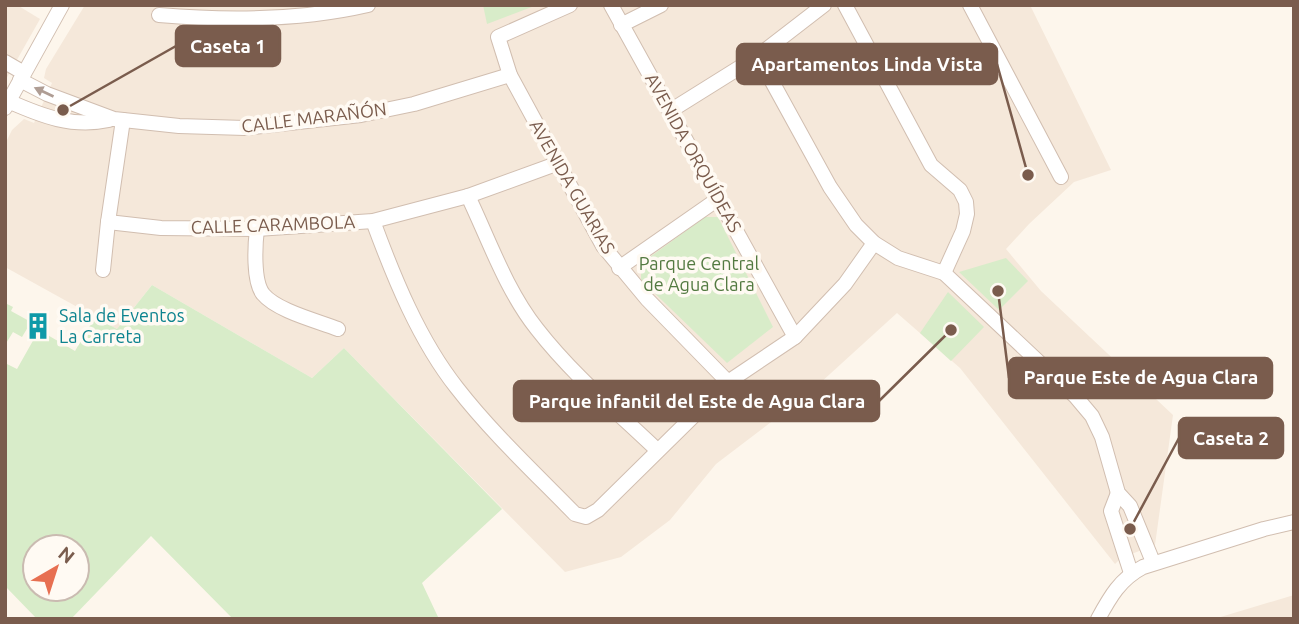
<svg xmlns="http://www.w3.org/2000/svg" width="1299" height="624" viewBox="0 0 1299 624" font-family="Ubuntu,sans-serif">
  <rect width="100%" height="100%" fill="#fdf6ec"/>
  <g fill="#f5e8da">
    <polygon points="5,5 17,5 40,19 5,81"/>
    <polygon points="85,5 1030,5 1111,170 1074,182 1029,224 1006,249 1041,291 1173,415 1155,545 1121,558 1115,564 960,368 897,313 808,394 716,464 670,520 621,557 565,572 344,348 312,378 152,285 117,329 5,267 5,144 12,130 24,119 34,123 52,83 44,78 46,69"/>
    <polygon points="1294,595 1294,619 1214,619"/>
  </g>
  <g fill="#d8ecc9" fill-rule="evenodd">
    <polygon points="483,5 537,5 487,24"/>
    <polygon points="705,217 718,217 773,327 727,363 641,280 641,269 650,257"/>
    <polygon points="1006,258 1028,281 999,310 959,272"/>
    <path d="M152,285L312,378L344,348L502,509L422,583L439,619H233L151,536L71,619H37L5,586V363L17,369L39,330L75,351L95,317L117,329ZM77,547V589H35V547Z"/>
    <polygon points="948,292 984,327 951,361 920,333"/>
    <polygon points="5,303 13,307 11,311 31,322 22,337 13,332 5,345"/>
  </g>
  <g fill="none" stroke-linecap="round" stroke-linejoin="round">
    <defs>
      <g id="minor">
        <polyline points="570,5 498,37 510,75 603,246 647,299 728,382"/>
        <polyline points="611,5 795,337"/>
        <polyline points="845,5 931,165 960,190 966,202 967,214 963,231 944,273"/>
        <polyline points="970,5 1061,177"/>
        <path d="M159,15C229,21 299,21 368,5"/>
        <polyline points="621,25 661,5"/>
        <polyline points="758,56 830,187 856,225 874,243 898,258 944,273 1076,397 1092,416 1102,437 1118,493 1130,506 1153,562"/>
        <polyline points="5,62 24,73"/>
        <polyline points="20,80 47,94 114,119 179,126 245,128 361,115 414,104 510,75"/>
        <path d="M8,101C42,116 72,128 109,120"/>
        <polyline points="5,108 62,5"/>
        <polyline points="670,111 758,56 824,5"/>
        <path d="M468,196C489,240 506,290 537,329C572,374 616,411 657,450"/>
        <path d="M373,221C394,278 419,340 457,388C492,433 535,473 575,514L586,517L598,510L728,382L795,337L845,284L874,243"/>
        <polyline points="108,222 161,228 257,229 373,221 468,196 556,164"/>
        <path d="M257,229C255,245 253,281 263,294C277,311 318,321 338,329"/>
        <polyline points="619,268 718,199"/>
        <polyline points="103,270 108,222 123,120"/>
        <polyline points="1118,493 1111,511 1131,573"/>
        <path d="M1098,619C1110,597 1120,579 1143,567L1264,529L1294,522"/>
      </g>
    </defs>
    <use href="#minor" stroke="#d1beb0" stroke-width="16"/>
    <use href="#minor" stroke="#fff" stroke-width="14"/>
  </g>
  <defs><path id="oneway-solid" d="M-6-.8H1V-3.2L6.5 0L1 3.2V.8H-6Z" transform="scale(1.75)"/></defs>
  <use fill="#af9d94" href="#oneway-solid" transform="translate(44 92) rotate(-155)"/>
  <defs>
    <symbol id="building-bare" viewBox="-9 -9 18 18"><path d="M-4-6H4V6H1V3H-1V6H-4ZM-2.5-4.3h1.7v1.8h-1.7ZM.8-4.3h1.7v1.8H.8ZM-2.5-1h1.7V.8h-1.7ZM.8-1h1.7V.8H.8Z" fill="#0f9aa8" stroke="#fffaf3" stroke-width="2.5" paint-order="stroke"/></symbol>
  </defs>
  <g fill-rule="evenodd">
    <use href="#building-bare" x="19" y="307" width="38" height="38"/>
  </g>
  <g text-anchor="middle" stroke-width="7" stroke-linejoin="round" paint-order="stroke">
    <g font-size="18" fill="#7a5c4d" stroke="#fffaf3">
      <text transform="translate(314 118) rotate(-7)" y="6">CALLE MARAÑÓN</text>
      <text transform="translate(693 153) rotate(61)" y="6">AVENIDA ORQUÍDEAS</text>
      <text transform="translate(572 187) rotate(60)" y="6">AVENIDA GUARIAS</text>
      <text transform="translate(273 225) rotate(-2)" y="6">CALLE CARAMBOLA</text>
    </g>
    <g font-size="18" fill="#537a41" stroke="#fffaf3">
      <text x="699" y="270">Parque Central<tspan x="699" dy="21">de Agua Clara</tspan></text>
    </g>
    <g font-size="18" fill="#0d838f" stroke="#fffaf3" text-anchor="start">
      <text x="59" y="322">Sala de Eventos<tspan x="59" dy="21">La Carreta</tspan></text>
    </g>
  </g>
  <path fill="none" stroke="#7a5c4d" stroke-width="2.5" d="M63 110L176 46M1028 175L997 64M998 291L1009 378M951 330L879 401M1130 529L1179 438"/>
  <g fill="#7a5c4d" stroke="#fffaf3" stroke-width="2.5">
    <circle cx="63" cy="110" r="7"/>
    <circle cx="1028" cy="175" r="7"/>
    <circle cx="998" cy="291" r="7"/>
    <circle cx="951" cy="330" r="7"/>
    <circle cx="1130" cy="529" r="7"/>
  </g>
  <g fill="#7a5c4d" stroke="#7a5c4d" stroke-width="2.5">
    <rect x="176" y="26" width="104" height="40" rx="7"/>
    <rect x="737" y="44" width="260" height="40" rx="7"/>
    <rect x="1009" y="358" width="263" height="40" rx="7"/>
    <rect x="514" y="381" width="365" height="40" rx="7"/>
    <rect x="1179" y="418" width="104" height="40" rx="7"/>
  </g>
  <g font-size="19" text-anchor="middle" font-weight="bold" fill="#fff">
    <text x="228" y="53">Caseta 1</text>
    <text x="867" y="71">Apartamentos Linda Vista</text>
    <text x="1141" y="384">Parque Este de Agua Clara</text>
    <text x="697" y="408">Parque infantil del Este de Agua Clara</text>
    <text x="1231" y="445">Caseta 2</text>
  </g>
  <rect width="1299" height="624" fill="none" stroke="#7a5c4d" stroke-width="14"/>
  <g transform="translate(56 568) rotate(39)"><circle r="33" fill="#fffaf3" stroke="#cabbb1" stroke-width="2"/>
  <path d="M0-5L12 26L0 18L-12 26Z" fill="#e76f51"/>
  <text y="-10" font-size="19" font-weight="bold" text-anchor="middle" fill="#7a5c4d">N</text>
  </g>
</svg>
